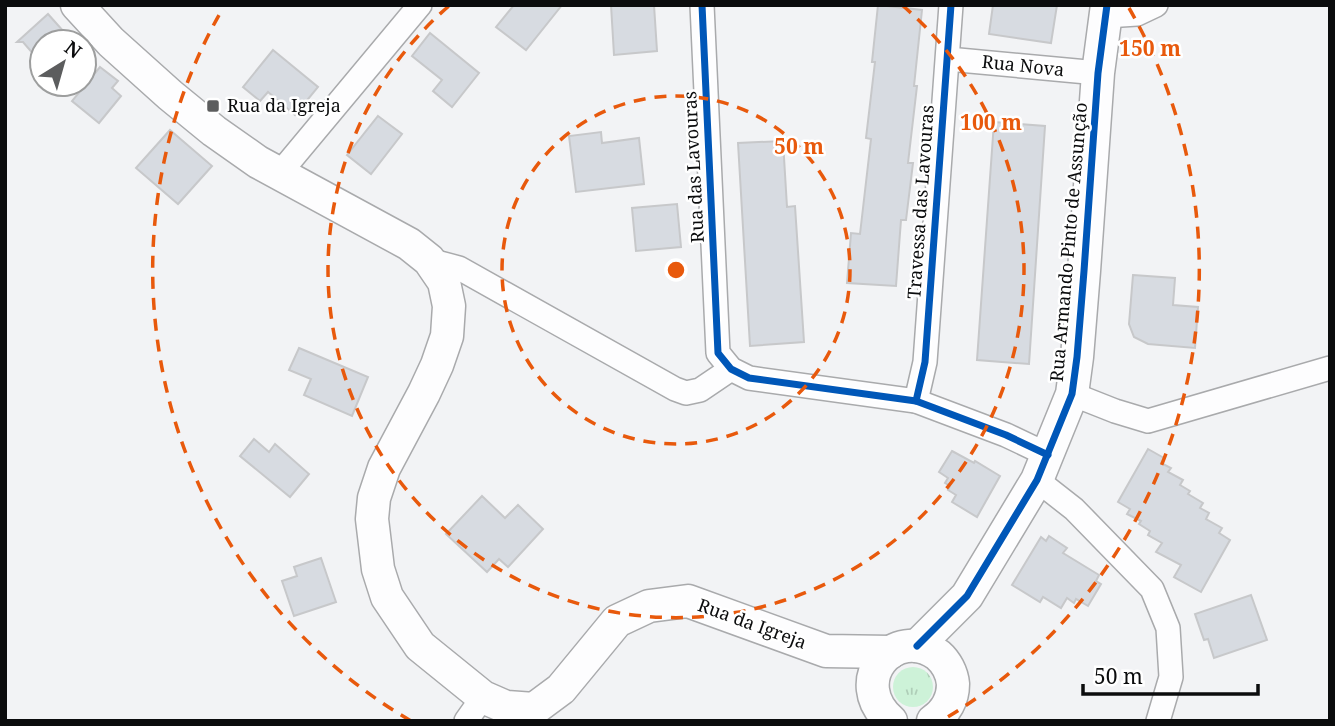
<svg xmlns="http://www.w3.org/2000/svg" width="1335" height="726" viewBox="0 0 1335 726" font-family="'Noto Serif',serif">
  <defs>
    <pattern id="grass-tufts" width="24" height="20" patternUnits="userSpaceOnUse" patternTransform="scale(1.75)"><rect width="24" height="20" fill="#cdf2d8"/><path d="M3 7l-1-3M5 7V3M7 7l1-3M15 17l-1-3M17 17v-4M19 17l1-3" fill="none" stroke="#afceb8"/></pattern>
  </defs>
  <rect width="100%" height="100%" fill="#f2f3f5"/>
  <circle fill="url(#grass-tufts)" cx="913" cy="687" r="20"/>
  <g fill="#d7dbe1" stroke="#c7c8ca" stroke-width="2">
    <polygon points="514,5 562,5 526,50 496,27"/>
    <polygon points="611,5 654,5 657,51 614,55"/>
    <polygon points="878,5 922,10 914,86 917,86 908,163 913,163 906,220 901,220 896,286 847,283 851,233 860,234 871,139 866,138 875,62 872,62"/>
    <polygon points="993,5 1057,5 1051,43 989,34"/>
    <polygon points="48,14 73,42 42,42 42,64 23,42 17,42"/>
    <polygon points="430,33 479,73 452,107 433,91 442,80 412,56"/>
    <polygon points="273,50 318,87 295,115 268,92 260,101 243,87"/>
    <polygon points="100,67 118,81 112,88 121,96 99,123 72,101"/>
    <polygon points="378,116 402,134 371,174 347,155"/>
    <polygon points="994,122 1045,126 1029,364 977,360"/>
    <polygon points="170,130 212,166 178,204 136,168"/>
    <polygon points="601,132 602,143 639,138 644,184 576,192 569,136"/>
    <polygon points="783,141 787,207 795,206 804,342 750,346 738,143"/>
    <polygon points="677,204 681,247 636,251 632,208"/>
    <polygon points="1133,275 1175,278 1173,305 1198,307 1195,348 1148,344 1134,337 1129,324"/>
    <polygon points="299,348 368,377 352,416 304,395 311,379 289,370"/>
    <polygon points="254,439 269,452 275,444 309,474 290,497 240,456"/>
    <polygon points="1148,449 1164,458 1161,463 1171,468 1168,472 1183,480 1180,485 1190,491 1188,494 1203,503 1200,508 1209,513 1206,519 1222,528 1219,533 1230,540 1201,592 1174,577 1181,565 1156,552 1162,543 1148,535 1150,531 1139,524 1141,521 1127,514 1130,509 1118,502"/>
    <polygon points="952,451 974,463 975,461 1000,476 977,517 952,502 956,495 948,490 950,486 945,483 948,478 939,472"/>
    <polygon points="482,496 505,518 518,505 543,529 508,567 499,559 487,572 446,534"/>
    <polygon points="1049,536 1067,548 1063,553 1099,575 1096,581 1101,584 1088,606 1076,599 1074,603 1067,598 1061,608 1043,597 1040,602 1012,585 1041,537 1046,541"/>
    <polygon points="321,558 336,602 294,616 282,581 297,576 294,567"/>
    <polygon points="1251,595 1267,640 1214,658 1208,639 1204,640 1195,614"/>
  </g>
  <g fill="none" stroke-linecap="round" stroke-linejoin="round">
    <defs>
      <g id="street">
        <polyline points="702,5 718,353 731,369 749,378 916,401 1006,435 1048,455"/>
        <polyline points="1106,16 1137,14 1156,5"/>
        <polyline points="948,59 1098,73"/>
        <polyline points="279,174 420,5"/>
        <polyline points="429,260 459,268 675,389 686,393 700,390 731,369"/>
        <polyline points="1072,394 1115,411 1148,421 1330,368"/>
        <polyline points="916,401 925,362 951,5"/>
        <polyline points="1037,480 1074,509 1152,589 1168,628 1171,677 1158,721"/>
        <polyline points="466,721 483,697"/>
      </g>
      <g id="secondary">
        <polyline points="77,5 111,42 170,95 214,131 258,162 409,244 429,260 444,282 449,306 447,336 437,365 424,393 384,468 374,498 372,519 378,569 387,597 420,646 483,697 506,707 534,709 561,689 617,621 649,606 688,601 826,651 891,652"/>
        <polyline points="917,646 967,596 1037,480 1072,394 1077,357 1084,271 1098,73 1107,5"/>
        <path d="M891,721C845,681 895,623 938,655C946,662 952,673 953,684C953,699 946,712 933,721"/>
      </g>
    </defs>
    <use href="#street" stroke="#a9aaac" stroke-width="26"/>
    <use href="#secondary" stroke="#a9aaac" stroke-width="35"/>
    <use href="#street" stroke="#fdfdfe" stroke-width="23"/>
    <use href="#secondary" stroke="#fdfdfe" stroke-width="32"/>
    <defs>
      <g id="cycleway">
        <polyline points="702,5 718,353 731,369 749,378 916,401 1006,435 1048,455"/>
        <polyline points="916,401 925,362 951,5"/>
        <polyline points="917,646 967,596 1037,480 1072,394 1077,357 1084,271 1098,73 1107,5"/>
      </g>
    </defs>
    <use href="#cycleway" stroke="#fff" stroke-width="11"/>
    <use href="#cycleway" stroke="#0057b8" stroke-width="7"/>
  </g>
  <g fill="none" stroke="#e8590c" stroke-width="3.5" stroke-dasharray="12 9">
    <circle cx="676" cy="270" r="174"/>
    <path d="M902 5A348 348 0 1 1 450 5"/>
    <path d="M411 721A523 523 0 0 1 223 8M1129 8A523 523 0 0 1 941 721"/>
  </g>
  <rect fill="#5c5d5e" stroke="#fff" stroke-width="2.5" x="206" y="99" width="14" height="14" rx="3.5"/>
  <g text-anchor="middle" stroke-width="5" stroke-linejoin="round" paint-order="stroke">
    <g font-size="18" fill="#0b0c0d" stroke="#fff">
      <text transform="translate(1023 66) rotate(6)" y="6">Rua Nova</text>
      <text transform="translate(694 167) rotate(-93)" y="6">Rua das Lavouras</text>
      <text transform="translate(921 202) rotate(-86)" y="6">Travessa das Lavouras</text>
      <text transform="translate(1069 242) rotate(-85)" y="6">Rua Armando Pinto de Assunção</text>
      <text transform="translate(752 624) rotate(20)" y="6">Rua da Igreja</text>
    </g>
    <g font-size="18" fill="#0b0c0d" stroke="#fff" text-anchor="start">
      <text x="227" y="112">Rua da Igreja</text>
    </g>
  </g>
  <circle cx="676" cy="270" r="10" fill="#e8590c" stroke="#fff" stroke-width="3.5"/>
  <g font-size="21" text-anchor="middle" font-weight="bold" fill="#e8590c" stroke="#fff" stroke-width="5" stroke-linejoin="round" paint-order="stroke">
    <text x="1150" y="56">150 m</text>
    <text x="991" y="130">100 m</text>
    <text x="799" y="154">50 m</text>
  </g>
  <rect width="1335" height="726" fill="none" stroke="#0b0c0d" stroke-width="14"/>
  <g transform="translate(63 63) rotate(37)"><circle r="33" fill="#ffffff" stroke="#9d9e9e" stroke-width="2"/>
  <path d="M0-5L12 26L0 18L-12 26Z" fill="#5c5d5e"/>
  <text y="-10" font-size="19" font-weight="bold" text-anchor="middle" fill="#0b0c0d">N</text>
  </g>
  <path d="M1083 684v10h175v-10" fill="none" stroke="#0b0c0d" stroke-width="3.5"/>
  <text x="1094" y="684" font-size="21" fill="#0b0c0d" stroke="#ffffff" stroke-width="5" paint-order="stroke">50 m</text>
</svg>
